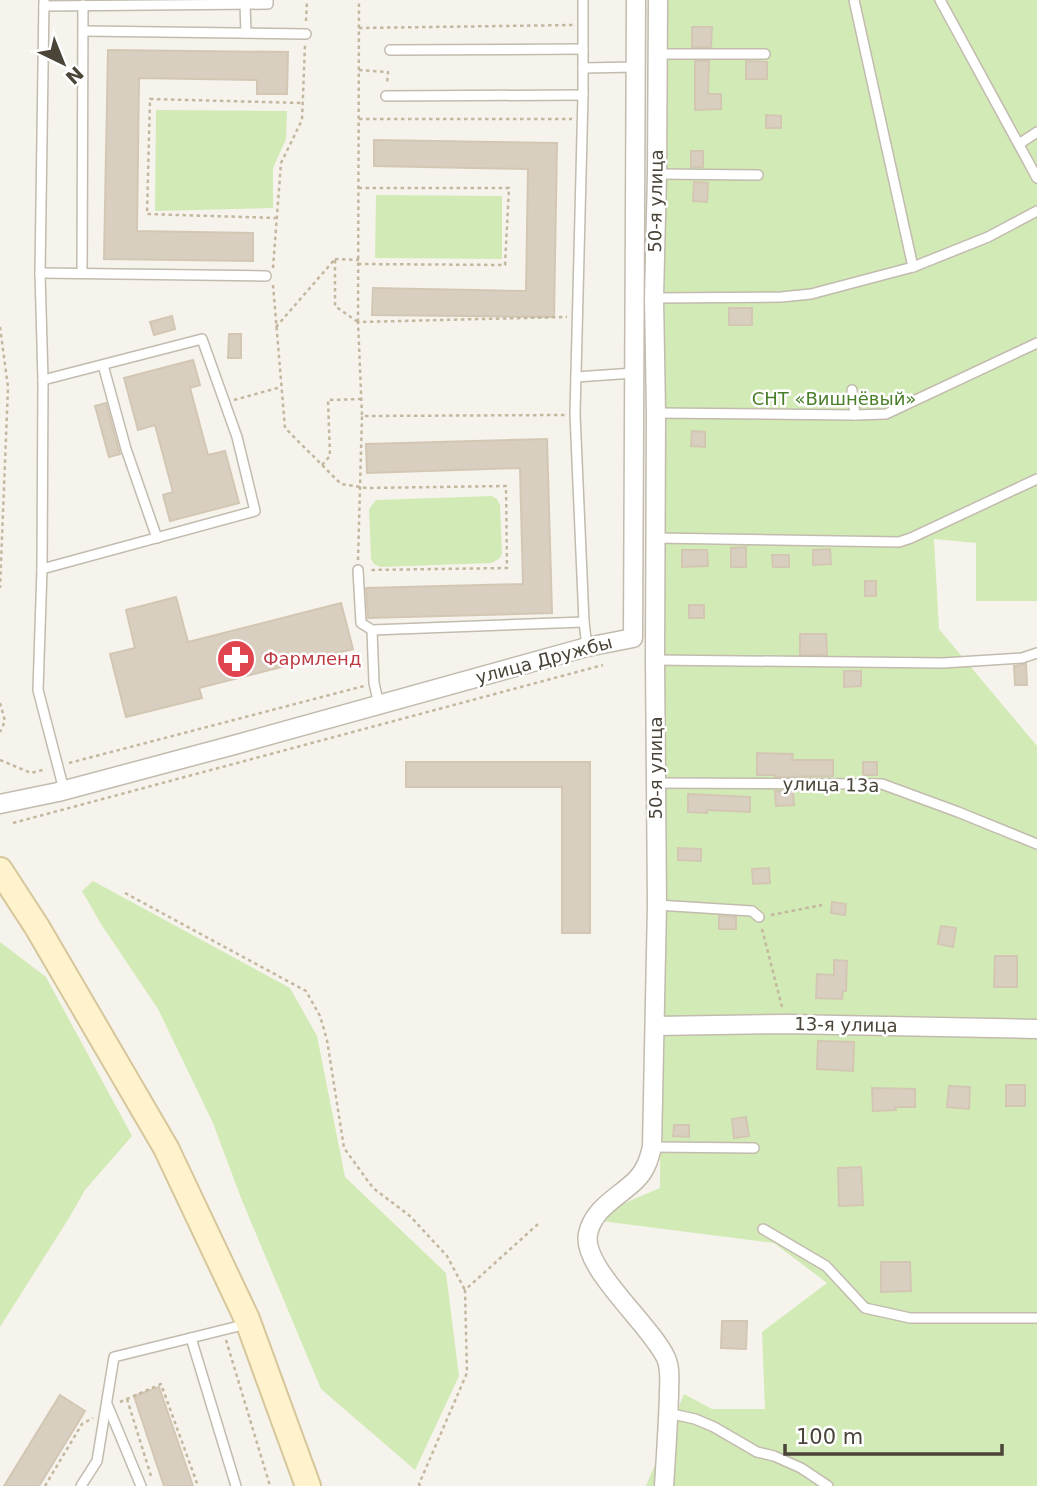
<svg xmlns="http://www.w3.org/2000/svg" width="1037" height="1486" viewBox="0 0 1037 1486" font-family="'DejaVu Sans',sans-serif">
  <rect width="100%" height="100%" fill="#f6f3ec"/>
  <g fill="#d2eab5">
    <polygon points="666,0 1037,0 1037,601 976,601 976,543 934,539 939,629 1037,746 1037,1486 646,1486 684,1394 712,1409 765,1409 762,1332 827,1283 774,1243 601,1221 620,1205 660,1188"/>
    <polygon points="156,110 287,111 286,139 273,168 273,208 155,211"/>
    <polygon points="376,195 502,196 502,259 375,258"/>
    <polygon points="492,496 497,499 500,505 502,553 500,558 492,563 380,567 374,564 371,559 369,509 376,500"/>
    <polygon points="93,881 290,988 317,1036 345,1177 446,1273 459,1376 415,1470 321,1389 241,1198 213,1123 158,1009 101,924 82,891"/>
    <polygon points="0,942 46,977 132,1136 85,1190 69,1218 0,1327"/>
  </g>
  <g fill="#d8cfc1" stroke="#d3c7b4" stroke-width="2">
    <polygon points="692,27 712,27 711,47 692,47"/>
    <polygon points="108,50 288,52 287,94 257,94 257,80 139,78 137,231 253,233 253,261 104,259"/>
    <polygon points="695,61 709,61 708,94 721,94 721,109 695,110"/>
    <polygon points="746,61 767,62 767,79 746,79"/>
    <polygon points="766,115 781,116 781,128 766,128"/>
    <polygon points="374,140 557,143 554,317 372,315 373,288 526,291 528,169 374,166"/>
    <rect x="691" y="151" width="12" height="16"/>
    <polygon points="694,182 708,183 707,202 693,201"/>
    <rect x="729" y="308" width="23" height="17"/>
    <polygon points="172,316 175,329 154,335 150,322"/>
    <polygon points="229,334 241,334 241,358 228,358"/>
    <polygon points="193,360 200,385 190,388 208,455 225,451 239,503 170,521 163,495 173,492 155,425 138,430 124,378"/>
    <polygon points="106,403 120,454 109,457 95,406"/>
    <polygon points="692,431 705,432 705,447 691,446"/>
    <polygon points="547,439 552,613 368,618 366,588 523,584 520,468 367,473 366,444"/>
    <polygon points="746,547 746,567 731,567 731,548"/>
    <polygon points="830,549 831,564 813,565 813,550"/>
    <polygon points="682,550 707,550 708,566 682,567"/>
    <polygon points="772,555 789,555 789,567 773,567"/>
    <rect x="865" y="581" width="11" height="15"/>
    <polygon points="176,597 188,642 341,603 353,649 199,688 202,698 126,717 110,654 135,648 126,610"/>
    <rect x="689" y="605" width="15" height="13"/>
    <polygon points="800,634 826,634 827,655 800,655"/>
    <polygon points="1026,664 1027,685 1015,685 1014,666"/>
    <polygon points="844,671 861,671 861,686 844,687"/>
    <polygon points="757,753 793,754 792,760 833,760 833,776 775,777 775,775 757,775"/>
    <polygon points="406,762 590,762 590,933 562,933 562,787 406,787"/>
    <rect x="863" y="762" width="14" height="13"/>
    <polygon points="775,791 793,791 794,805 776,806"/>
    <polygon points="688,794 750,797 750,812 707,810 707,813 688,812"/>
    <polygon points="678,848 701,849 701,861 678,860"/>
    <polygon points="769,868 770,883 753,884 752,869"/>
    <polygon points="832,902 846,904 845,915 831,913"/>
    <polygon points="719,916 736,917 736,929 719,929"/>
    <polygon points="941,926 956,928 953,947 938,944"/>
    <polygon points="995,956 1017,956 1017,987 994,987"/>
    <polygon points="834,960 847,961 846,991 843,991 842,999 816,998 817,974 834,975"/>
    <polygon points="818,1041 854,1042 853,1071 817,1069"/>
    <rect x="1006" y="1085" width="19" height="21"/>
    <polygon points="949,1086 970,1087 969,1109 947,1107"/>
    <polygon points="872,1088 915,1089 915,1107 895,1107 896,1110 873,1111"/>
    <polygon points="746,1117 749,1136 734,1138 732,1119"/>
    <polygon points="674,1125 689,1125 689,1137 673,1136"/>
    <polygon points="861,1167 863,1205 839,1206 838,1168"/>
    <polygon points="881,1262 910,1262 911,1291 881,1292"/>
    <polygon points="722,1321 747,1321 746,1349 721,1348"/>
    <polygon points="159,1387 193,1486 164,1486 134,1396"/>
    <polygon points="60,1395 85,1411 39,1486 4,1486"/>
  </g>
  <g fill="none" stroke-linecap="round" stroke-linejoin="round">
    <defs>
      <g id="lane">
        <polyline points="44,0 40,273 43,380 42,569 38,690 64,790"/>
        <polyline points="583,0 583,95 575,414 584,622 587,647"/>
        <polyline points="854,0 913,267"/>
        <polyline points="940,0 1037,178"/>
        <polyline points="245,4 246,33"/>
        <polyline points="44,6 268,4 268,0"/>
        <polyline points="84,31 306,34"/>
        <polyline points="390,50 583,49"/>
        <polyline points="658,54 765,54"/>
        <polyline points="583,68 636,67"/>
        <polyline points="386,96 583,95"/>
        <polyline points="1019,144 1037,132"/>
        <polyline points="657,174 758,175"/>
        <polyline points="40,273 266,276"/>
        <polyline points="82,273 83,5"/>
        <polyline points="654,298 781,297 811,294 913,267 988,237 1037,211"/>
        <polyline points="103,365 126,449 157,538"/>
        <polyline points="576,377 634,373"/>
        <polyline points="852,390 855,415"/>
        <polyline points="656,413 855,415 886,414 1037,343"/>
        <polyline points="656,538 899,542 911,538 1037,479"/>
        <polyline points="42,569 255,511 237,437 202,339 43,380"/>
        <polyline points="358,570 361,623 372,630 374,683 379,705"/>
        <polyline points="372,630 584,622"/>
        <polyline points="655,660 943,663 1022,658 1037,653"/>
        <polyline points="656,783 882,784 958,812 1037,844"/>
        <polyline points="657,905 752,911 759,917"/>
        <polyline points="652,1147 754,1148"/>
        <polyline points="763,1229 826,1266 865,1308 910,1318 1037,1318"/>
        <polyline points="191,1338 236,1486"/>
        <polyline points="107,1404 141,1486"/>
        <polyline points="668,1413 695,1419 714,1427 757,1452 774,1456 801,1468 828,1486"/>
        <polyline points="81,1486 97,1461 114,1357 247,1324"/>
      </g>
      <g id="street">
        <path d="M658,0L657,174L654,298L656,413L655,660L657,905L652,1147C649,1159 646,1170 636,1180C619,1197 593,1208 588,1234C581,1267 651,1325 666,1358C671,1369 669,1384 669,1395C668,1426 666,1456 664,1486"/>
        <polyline points="0,804 58,792 234,745 587,647 633,638 636,0"/>
        <polyline points="655,1026 786,1024 1037,1029"/>
      </g>
      <polyline id="secondary" points="0,870 37,927 166,1148 247,1319 308,1486"/>
    </defs>
    <use href="#lane" stroke="#c2bbae" stroke-width="12"/>
    <use href="#street" stroke="#c2bbae" stroke-width="21"/>
    <use href="#secondary" stroke="#d6c79b" stroke-width="28"/>
    <g stroke="#c4b79f" stroke-width="2.5" stroke-dasharray="3.5 3.5" stroke-linecap="butt">
      <polyline points="306,21 307,0"/>
      <polyline points="359,28 573,25"/>
      <polyline points="359,70 388,72 387,84"/>
      <polyline points="359,119 572,119"/>
      <polyline points="277,218 147,214 150,99 303,103"/>
      <polyline points="335,259 359,260"/>
      <polyline points="358,264 505,265 509,188 359,188"/>
      <polyline points="273,268 281,163 302,120 305,45"/>
      <polyline points="273,285 285,428 341,484 367,488 506,486 507,568 368,570"/>
      <polyline points="358,322 359,0"/>
      <polyline points="0,327 8,387 0,588"/>
      <polyline points="276,327 335,259 335,306 358,322"/>
      <polyline points="234,400 281,387"/>
      <polyline points="362,415 358,322 567,317"/>
      <polyline points="322,465 330,456 328,400 362,399"/>
      <polyline points="358,560 362,416 565,415"/>
      <polyline points="0,703 5,721 0,732"/>
      <polyline points="0,760 31,773 46,769"/>
      <polyline points="69,763 364,686"/>
      <polyline points="13,823 603,665"/>
      <polyline points="125,893 306,991 320,1016 327,1040 344,1148 373,1188 410,1216 447,1256 465,1290"/>
      <polyline points="771,915 822,905"/>
      <polyline points="762,929 782,1007"/>
      <polyline points="226,1340 270,1486"/>
      <polyline points="127,1399 151,1476"/>
      <polyline points="120,1402 161,1384 198,1486"/>
      <polyline points="45,1486 82,1424 93,1418"/>
      <polyline points="420,1486 419,1484 467,1373 465,1290 538,1224"/>
    </g>
    <use href="#lane" stroke="#fff" stroke-width="9"/>
    <use href="#street" stroke="#fff" stroke-width="18"/>
    <use href="#secondary" stroke="#fff3cd" stroke-width="24"/>
  </g>
  <defs>
    <symbol id="pharmacy-disc" viewBox="-11 -11 22 22"><circle r="9.5" fill="#e0444e" stroke="#fff"/><path d="M-2-6h4v4h4v4h-4v4h-4v-4h-4v-4h4Z" fill="#fff"/></symbol>
  </defs>
  <g fill-rule="evenodd">
    <use href="#pharmacy-disc" x="214" y="637" width="44" height="44"/>
  </g>
  <g text-anchor="middle" stroke-width="5" stroke-linejoin="round" paint-order="stroke">
    <g font-size="18" fill="#4b4439" stroke="#fff">
      <text transform="translate(656 201) rotate(-89)" y="6">50-я улица</text>
      <text transform="translate(544 660) rotate(-15)" y="6">улица Дружбы</text>
      <text transform="translate(656 768) rotate(-90)" y="6">50-я улица</text>
      <text transform="translate(831 785) rotate(1)" y="6">улица 13а</text>
      <text transform="translate(846 1025) rotate(1)" y="6">13-я улица</text>
    </g>
    <g font-size="18" fill="#4a7f2a" stroke="#fff">
      <text x="834" y="405">СНТ «Вишнёвый»</text>
    </g>
    <g font-size="18" fill="#be3a42" stroke="#fff" text-anchor="start">
      <text x="263" y="665">Фармленд</text>
    </g>
  </g>
  <g transform="translate(63 63) rotate(137)" stroke="#ffffff" stroke-width="5" paint-order="stroke">
  <path d="M0-5L12 26L0 18L-12 26Z" fill="#4b4439"/>
  <text y="-10" font-size="19" font-weight="bold" text-anchor="middle" fill="#4b4439">N</text>
  </g>
  <path d="M785 1444v10h217v-10" fill="none" stroke="#4b4439" stroke-width="3.5"/>
  <text x="796" y="1444" font-size="21" fill="#4b4439" stroke="#ffffff" stroke-width="5" paint-order="stroke">100 m</text>
</svg>
